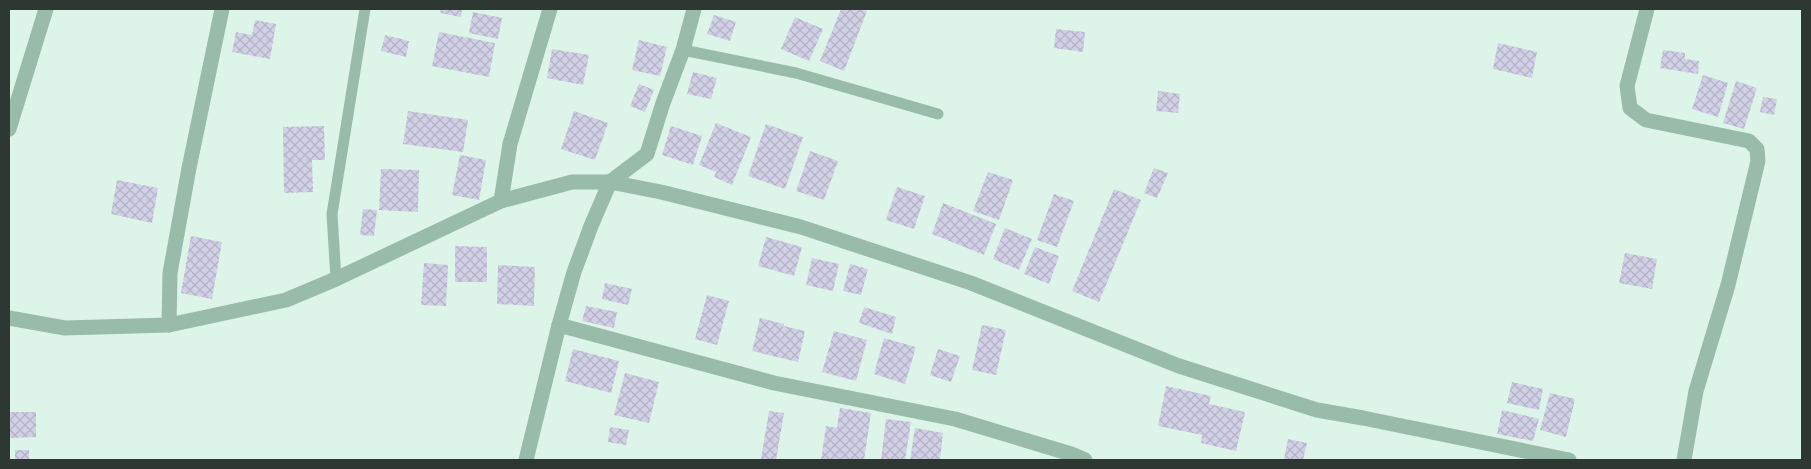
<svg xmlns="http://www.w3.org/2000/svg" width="1811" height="469" viewBox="0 0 1811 469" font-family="'Libre Baskerville',serif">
  <defs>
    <pattern id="building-cross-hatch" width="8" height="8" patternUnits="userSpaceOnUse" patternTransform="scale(1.25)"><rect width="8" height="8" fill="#d1d0e6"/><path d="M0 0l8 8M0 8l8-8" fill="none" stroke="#b4b3c6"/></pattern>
  </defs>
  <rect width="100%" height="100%" fill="#ddf5e9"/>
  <g fill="url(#building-cross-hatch)">
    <polygon points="441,9 462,9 461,17 440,13"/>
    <polygon points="841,9 861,9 867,11 844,71 820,61"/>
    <polygon points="473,12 502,18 498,39 469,33"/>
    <polygon points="714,15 736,22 730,41 707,34"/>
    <polygon points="795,17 823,29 809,61 781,49"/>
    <polygon points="255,20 276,24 270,59 232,52 236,32 252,35"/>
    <polygon points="1056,29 1085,32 1083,52 1054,48"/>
    <polygon points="439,32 495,43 489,77 432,66"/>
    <polygon points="385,35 409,41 406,57 381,51"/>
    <polygon points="639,40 667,47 660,76 632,70"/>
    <polygon points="1498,43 1537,52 1532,78 1493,69"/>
    <polygon points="552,49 589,55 583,85 547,78"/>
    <polygon points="1663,50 1685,53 1685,59 1699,61 1698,74 1660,68"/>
    <polygon points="693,72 717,78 711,99 687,94"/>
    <polygon points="1703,75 1728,83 1718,117 1692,109"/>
    <polygon points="1736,81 1757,88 1744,129 1723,123"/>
    <polygon points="639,84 654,90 645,112 630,106"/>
    <polygon points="1158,91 1180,94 1178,113 1156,111"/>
    <polygon points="1763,97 1777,99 1774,115 1760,112"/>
    <polygon points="408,111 468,120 463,152 403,144"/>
    <polygon points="574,111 608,123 595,160 561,149"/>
    <polygon points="716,123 751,137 732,185 714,177 716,172 699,165"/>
    <polygon points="766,124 803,137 785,189 748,176"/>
    <polygon points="324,126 325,160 312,160 313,192 284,193 283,127"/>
    <polygon points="671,126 702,136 693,165 662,155"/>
    <polygon points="810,151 838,161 824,200 796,191"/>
    <polygon points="460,155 486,160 479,200 452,195"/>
    <polygon points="1154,168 1168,173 1157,198 1144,193"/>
    <polygon points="381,169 419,170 418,212 379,210"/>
    <polygon points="988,172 1013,180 999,220 973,211"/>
    <polygon points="117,180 158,188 152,223 111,214"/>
    <polygon points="897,187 925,196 914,229 886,220"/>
    <polygon points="1114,189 1141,200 1099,302 1072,291"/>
    <polygon points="1054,194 1074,201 1057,247 1037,240"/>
    <polygon points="943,203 996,224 984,255 932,234"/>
    <polygon points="363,209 377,210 374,236 360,235"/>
    <polygon points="1005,228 1032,239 1019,270 993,259"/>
    <polygon points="191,236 222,242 212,299 181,293"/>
    <polygon points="766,237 802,247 794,276 758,266"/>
    <polygon points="455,246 487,247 487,282 455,282"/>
    <polygon points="1035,247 1059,256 1049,284 1024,274"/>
    <polygon points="1625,253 1657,259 1652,289 1619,283"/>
    <polygon points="812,258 839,264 833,291 806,285"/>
    <polygon points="424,263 448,265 446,306 421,305"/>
    <polygon points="850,264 868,269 861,295 843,291"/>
    <polygon points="498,265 535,267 534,306 497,304"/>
    <polygon points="605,283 632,289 628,305 602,299"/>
    <polygon points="707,295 729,301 717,345 695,339"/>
    <polygon points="586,306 617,312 614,328 582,321"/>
    <polygon points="864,307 896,317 892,334 859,323"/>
    <polygon points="760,318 784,324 778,348 784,326 805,331 798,362 752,351"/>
    <polygon points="982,325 1006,330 996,375 972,370"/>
    <polygon points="834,331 867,340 856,381 822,372"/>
    <polygon points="884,338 916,347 905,384 874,374"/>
    <polygon points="573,349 619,361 611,393 565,381"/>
    <polygon points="938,349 960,356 951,382 930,375"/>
    <polygon points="625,373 659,382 649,423 614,415"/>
    <polygon points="1512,382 1543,389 1539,410 1507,403"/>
    <polygon points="1166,386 1211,396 1209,404 1245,412 1236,451 1201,443 1202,435 1158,426"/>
    <polygon points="1550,393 1575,399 1566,437 1540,430"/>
    <polygon points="840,408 871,413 864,460 821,460 826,426 837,428"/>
    <polygon points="1502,410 1539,419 1533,441 1497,434"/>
    <polygon points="769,411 784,413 776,460 761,459"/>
    <polygon points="9,412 36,412 36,437 9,438"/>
    <polygon points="886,419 911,422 905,460 881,460"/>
    <polygon points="610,427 629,430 626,445 608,442"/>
    <polygon points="915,428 943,433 940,460 910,460"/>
    <polygon points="1288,439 1307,443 1303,460 1284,459"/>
    <rect x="15" y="450" width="14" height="10"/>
  </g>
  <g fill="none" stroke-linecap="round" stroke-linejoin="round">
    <g stroke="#98bbaa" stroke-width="11">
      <polyline points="683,50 796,73 938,114"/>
      <polyline points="336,279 332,214 365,9"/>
    </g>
    <g stroke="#98bbaa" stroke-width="15">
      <polyline points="1647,9 1627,86 1630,108 1646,120 1749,141 1757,149 1758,161 1728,285 1696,391 1684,460"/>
      <polyline points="9,129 46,9"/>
      <polyline points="501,201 510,144 550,9"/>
      <polyline points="9,318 65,328 169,325 286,300 336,279 501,201 572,182 610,182 661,192 801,227 971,283 1179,366 1317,410 1363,418 1569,460"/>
      <polyline points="169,325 170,273 189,168 222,9"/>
      <polyline points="559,325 774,383 955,419 1071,454 1085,460"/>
      <polyline points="526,460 559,325 574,272 591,226 610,182 647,154 663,103 683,50 694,9"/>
    </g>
  </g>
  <rect width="1811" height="469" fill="none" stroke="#2e3833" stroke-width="20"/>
</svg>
